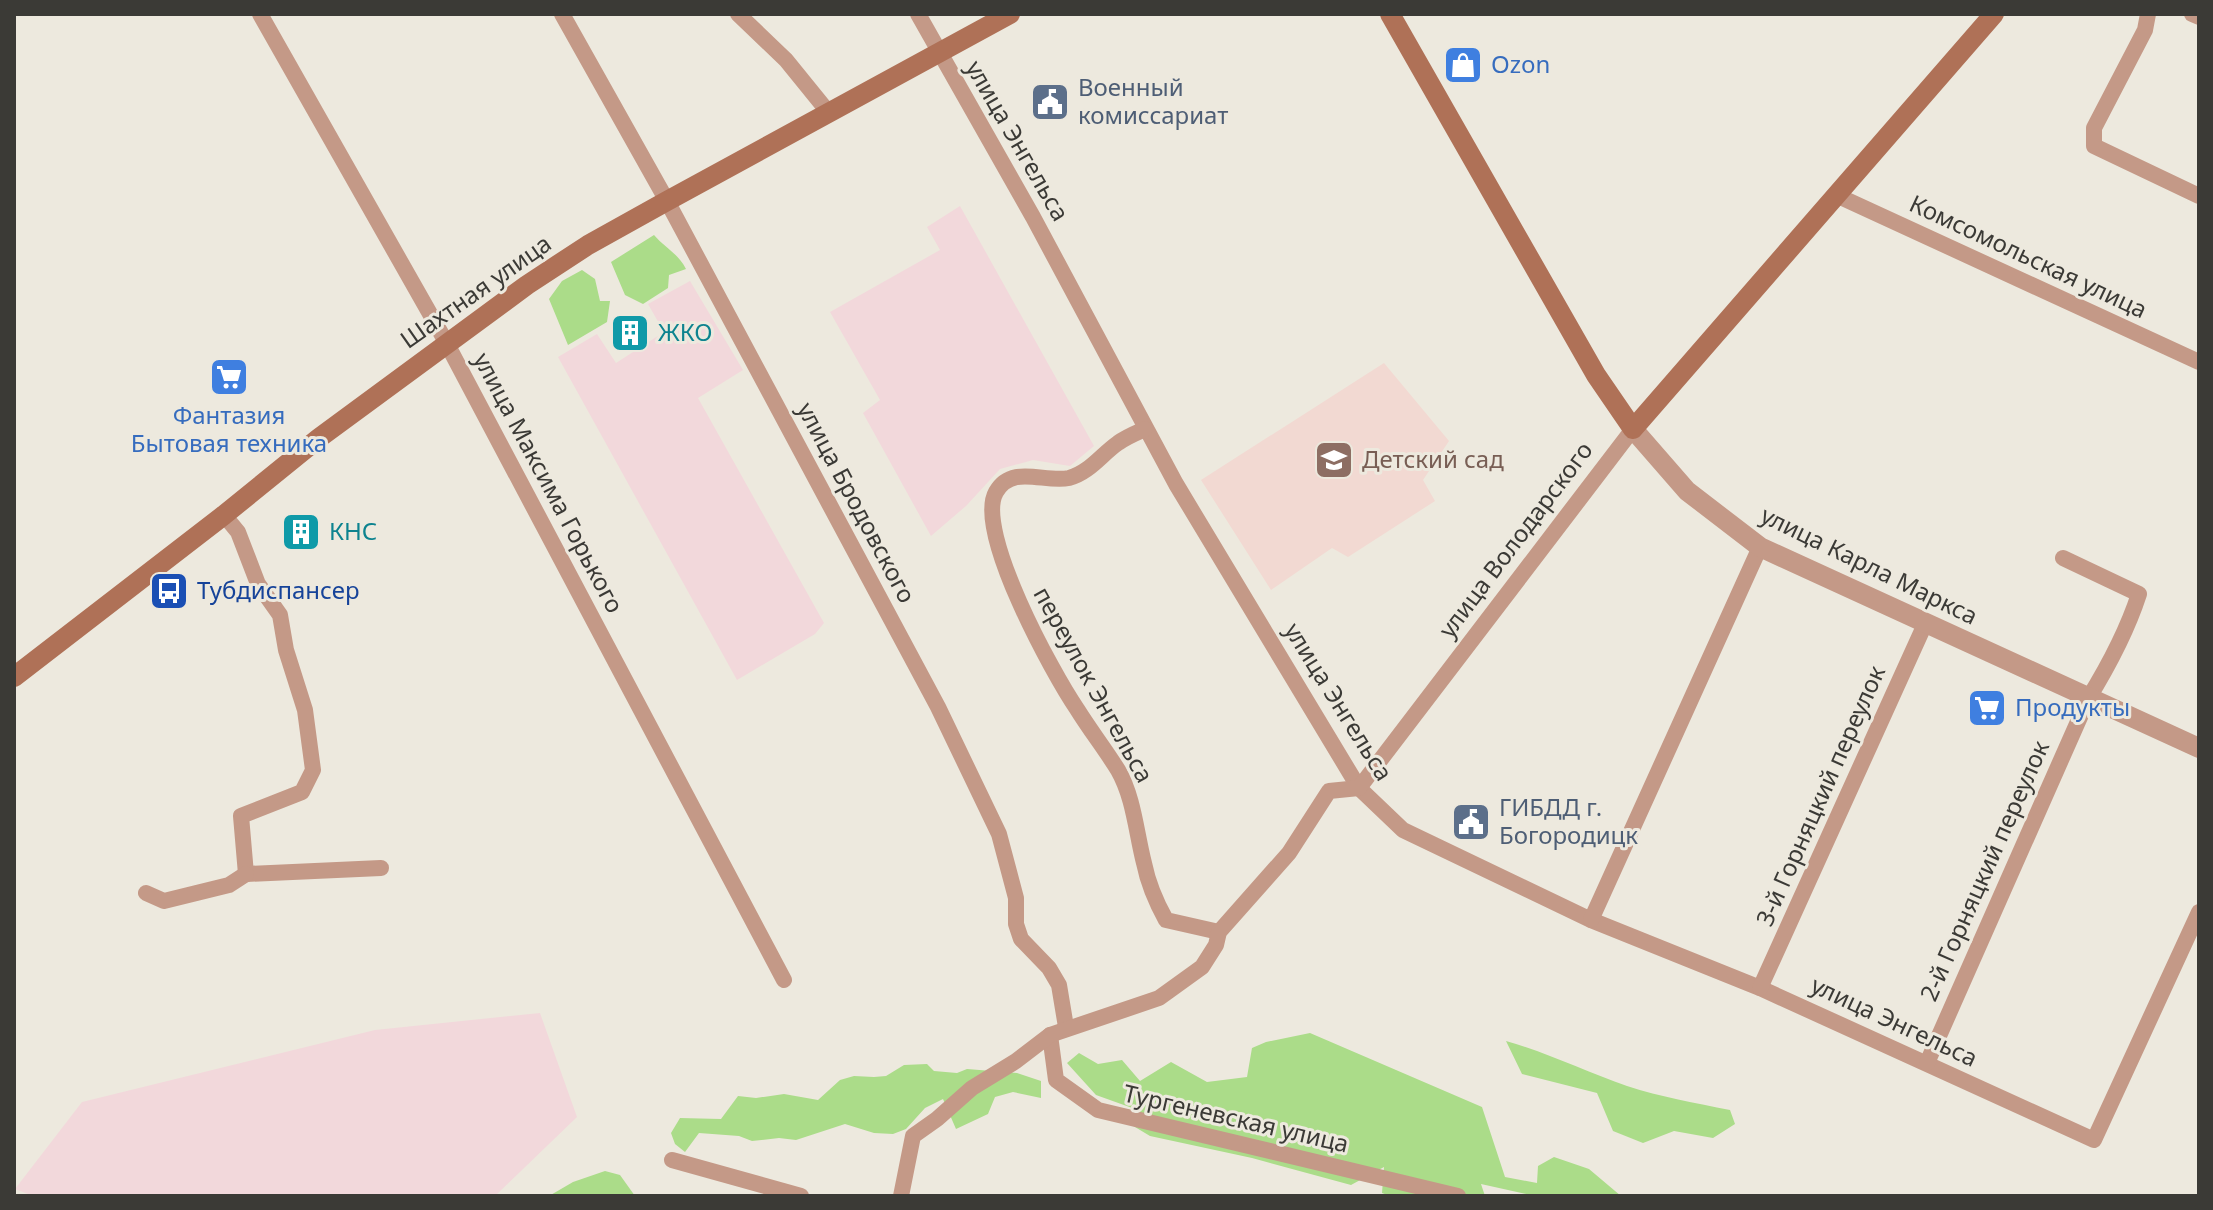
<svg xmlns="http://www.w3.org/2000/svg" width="2213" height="1210" viewBox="0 0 2213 1210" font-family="'Noto Sans',sans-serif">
  <rect width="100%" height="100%" fill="#ede9de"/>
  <g fill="#f2d8db">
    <polygon points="960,206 1094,446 1070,466 1033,460 1000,469 966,506 931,536 863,413 880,400 830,312 940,250 927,227"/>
    <polygon points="690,281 743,370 698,398 824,623 815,634 737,680 558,357 597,334 616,363 664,332 648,304"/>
    <polygon points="540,1013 577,1117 495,1196 33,1196 15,1189 82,1102 375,1030"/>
  </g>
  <polygon fill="#f2d9d2" points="1384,363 1449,441 1423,480 1435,501 1348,557 1332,548 1271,590 1201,480"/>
  <g fill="#abdc89">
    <path d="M654,235C665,248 678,253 686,269L669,275L668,288L643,304L625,295L611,262Z"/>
    <polygon points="582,270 595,279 600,301 610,301 607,322 568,345 549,299 562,281"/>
    <polygon points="1310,1033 1482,1107 1505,1177 1537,1183 1538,1166 1554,1157 1589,1169 1621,1196 1535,1196 1481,1184 1485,1196 1390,1196 1382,1193 1384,1167 1351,1185 1252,1158 1150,1136 1130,1124 1135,1109 1096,1095 1067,1063 1079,1053 1098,1064 1122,1060 1140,1081 1171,1062 1207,1082 1247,1077 1252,1048 1266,1042"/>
    <path d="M1506,1041C1548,1053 1586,1072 1627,1086C1661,1097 1695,1103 1730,1110L1735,1124L1713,1138L1674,1131L1643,1143L1613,1131L1597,1093L1522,1074Z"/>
    <polygon points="927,1064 934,1071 957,1073 967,1069 1017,1073 1041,1081 1041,1098 1013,1092 995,1097 988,1114 956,1129 943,1099 925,1108 906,1129 893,1134 874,1133 845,1124 796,1140 779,1138 752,1141 739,1136 699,1133 685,1152 675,1144 671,1133 680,1118 721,1119 738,1096 756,1098 784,1094 818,1100 840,1080 854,1076 874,1077 886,1076 904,1065"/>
    <polygon points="605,1171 620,1175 635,1196 549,1196 573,1182"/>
  </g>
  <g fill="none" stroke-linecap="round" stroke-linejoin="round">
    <g stroke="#c49987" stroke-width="16">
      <polyline points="260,14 446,342 784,980"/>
      <polyline points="562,14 667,201 938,707 999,834 1016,898 1016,924 1021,939 1049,968 1059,985 1066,1027"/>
      <polyline points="738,14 786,60 829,113"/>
      <polyline points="918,14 1033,217 1176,484 1359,788 1403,830 1591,920 1760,988 2094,1140 2199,912"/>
      <polyline points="2148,14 2145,30 2094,128 2094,146 2199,196"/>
      <polyline points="2192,14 2199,17"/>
      <polyline points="1836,195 2199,362"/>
      <path d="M1145,429C1136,433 1126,437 1118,443C1102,454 1089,473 1069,478C1044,483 1012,464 996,492C974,530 1053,674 1077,709C1090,730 1105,749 1118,770C1134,798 1136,832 1144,863C1148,883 1156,902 1166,920L1219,932"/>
      <polyline points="224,515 238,532 258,584 280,615 286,650 305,710 313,770 302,792 241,816 246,874"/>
      <polyline points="246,874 381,868"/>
      <polyline points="146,893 164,901 229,885 246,874"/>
      <polyline points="1591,920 1760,547"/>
      <polyline points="1760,988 1925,624"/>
      <polyline points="1050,1035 1056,1080 1098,1110 1458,1196"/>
      <path d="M1927,1063L2088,699C2109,665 2127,631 2139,594L2063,558"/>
      <polyline points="672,1160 801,1196"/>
      <polyline points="901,1196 913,1136 937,1119 972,1088 1016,1061 1050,1035 1159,998 1202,967 1216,945 1219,932 1289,853 1329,791 1359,788 1633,429"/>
    </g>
    <polyline stroke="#c49987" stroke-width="20" points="1633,429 1687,491 1760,547 2199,748"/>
    <g stroke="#af7157" stroke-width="20">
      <polyline points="1390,14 1596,375 1633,429 1994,14"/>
      <polyline points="14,677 224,515 319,438 527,285 588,245 667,201 1010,14"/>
    </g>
  </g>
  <defs>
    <symbol id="shop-square" viewBox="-11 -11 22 22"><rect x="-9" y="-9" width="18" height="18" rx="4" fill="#3f7fe0" stroke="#ede9de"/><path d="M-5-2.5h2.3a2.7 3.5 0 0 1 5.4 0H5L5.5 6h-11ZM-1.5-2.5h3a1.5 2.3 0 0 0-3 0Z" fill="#fff"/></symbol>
    <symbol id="civic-square" viewBox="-11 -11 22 22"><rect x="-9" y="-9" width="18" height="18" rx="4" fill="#5c6f8a" stroke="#ede9de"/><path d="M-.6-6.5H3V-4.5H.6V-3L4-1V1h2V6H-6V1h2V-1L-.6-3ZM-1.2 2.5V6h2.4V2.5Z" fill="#fff"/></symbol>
    <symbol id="building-square" viewBox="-11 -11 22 22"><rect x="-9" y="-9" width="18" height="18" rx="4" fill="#0f9aa8" stroke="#ede9de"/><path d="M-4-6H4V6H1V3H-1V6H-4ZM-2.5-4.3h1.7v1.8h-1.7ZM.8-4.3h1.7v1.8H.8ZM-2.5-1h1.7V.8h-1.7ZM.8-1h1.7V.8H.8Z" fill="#fff"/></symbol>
    <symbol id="supermarket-square" viewBox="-11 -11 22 22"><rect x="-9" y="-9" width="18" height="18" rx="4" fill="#3f7fe0" stroke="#ede9de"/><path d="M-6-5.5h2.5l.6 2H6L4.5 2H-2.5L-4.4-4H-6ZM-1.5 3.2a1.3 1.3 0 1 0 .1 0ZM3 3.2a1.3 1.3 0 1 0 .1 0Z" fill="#fff"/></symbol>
    <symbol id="school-square" viewBox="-11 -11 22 22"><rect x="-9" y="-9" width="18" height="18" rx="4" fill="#8d6e63" stroke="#ede9de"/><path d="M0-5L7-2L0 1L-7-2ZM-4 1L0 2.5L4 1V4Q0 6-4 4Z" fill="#fff"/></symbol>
    <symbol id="bus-square" viewBox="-11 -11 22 22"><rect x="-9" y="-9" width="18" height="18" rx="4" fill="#1a4fb4" stroke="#ede9de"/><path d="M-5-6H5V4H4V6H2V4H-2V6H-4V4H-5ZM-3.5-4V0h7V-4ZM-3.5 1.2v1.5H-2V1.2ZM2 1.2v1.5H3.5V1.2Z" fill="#fff"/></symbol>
  </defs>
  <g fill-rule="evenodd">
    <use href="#shop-square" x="1441" y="43" width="44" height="44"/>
    <use href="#civic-square" x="1028" y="80" width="44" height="44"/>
    <use href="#building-square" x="608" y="311" width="44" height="44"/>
    <use href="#supermarket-square" x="207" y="355" width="44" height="44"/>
    <use href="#school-square" x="1312" y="438" width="44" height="44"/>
    <use href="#building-square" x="279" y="510" width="44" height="44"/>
    <use href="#bus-square" x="147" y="569" width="44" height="44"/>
    <use href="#supermarket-square" x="1965" y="686" width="44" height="44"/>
    <use href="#civic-square" x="1449" y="800" width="44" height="44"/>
  </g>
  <g text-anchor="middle" stroke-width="6" stroke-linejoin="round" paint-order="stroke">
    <g font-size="24" fill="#366cbe" stroke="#ede9de" text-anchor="start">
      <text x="1491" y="73">Ozon</text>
      <text x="229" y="424" text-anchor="middle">Фантазия<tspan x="229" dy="28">Бытовая техника</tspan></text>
      <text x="2015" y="716">Продукты</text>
    </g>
    <g font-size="24" fill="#4e5e75" stroke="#ede9de" text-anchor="start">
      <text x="1078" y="96">Военный<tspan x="1078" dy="28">комиссариат</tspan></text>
      <text x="1499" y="816">ГИБДД г.<tspan x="1499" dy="28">Богородицк</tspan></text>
    </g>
    <g font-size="24" fill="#3b3a36" stroke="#ede9de">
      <text transform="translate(1017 141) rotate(60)" y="8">улица Энгельса</text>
      <text transform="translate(2028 257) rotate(25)" y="8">Комсомольская улица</text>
      <text transform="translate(476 292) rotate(-35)" y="8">Шахтная улица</text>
      <text transform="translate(548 483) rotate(62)" y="8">улица Максима Горького</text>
      <text transform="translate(856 503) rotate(62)" y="8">улица Бродовского</text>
      <text transform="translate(1516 540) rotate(-53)" y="8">улица Володарского</text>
      <text transform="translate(1869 566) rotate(26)" y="8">улица Карла Маркса</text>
      <text transform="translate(1093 685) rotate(61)" y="8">переулок Энгельса</text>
      <text transform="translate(1338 702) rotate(58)" y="8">улица Энгельса</text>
      <text transform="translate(1821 796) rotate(-66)" y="8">3-й Горняцкий переулок</text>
      <text transform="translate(1985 871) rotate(-66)" y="8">2-й Горняцкий переулок</text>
      <text transform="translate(1894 1022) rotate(25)" y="8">улица Энгельса</text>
      <text transform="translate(1236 1119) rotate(13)" y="8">Тургеневская улица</text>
    </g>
    <g font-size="24" fill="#0d838f" stroke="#ede9de" text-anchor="start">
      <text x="658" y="341">ЖКО</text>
      <text x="329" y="540">КНС</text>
    </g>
    <g font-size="24" fill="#785e54" stroke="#ede9de" text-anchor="start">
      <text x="1362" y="468">Детский сад</text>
    </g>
    <g font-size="24" fill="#164399" stroke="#ede9de" text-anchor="start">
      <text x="197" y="599">Тубдиспансер</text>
    </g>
  </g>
  <rect width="2213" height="1210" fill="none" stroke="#3b3a36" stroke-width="32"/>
</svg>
